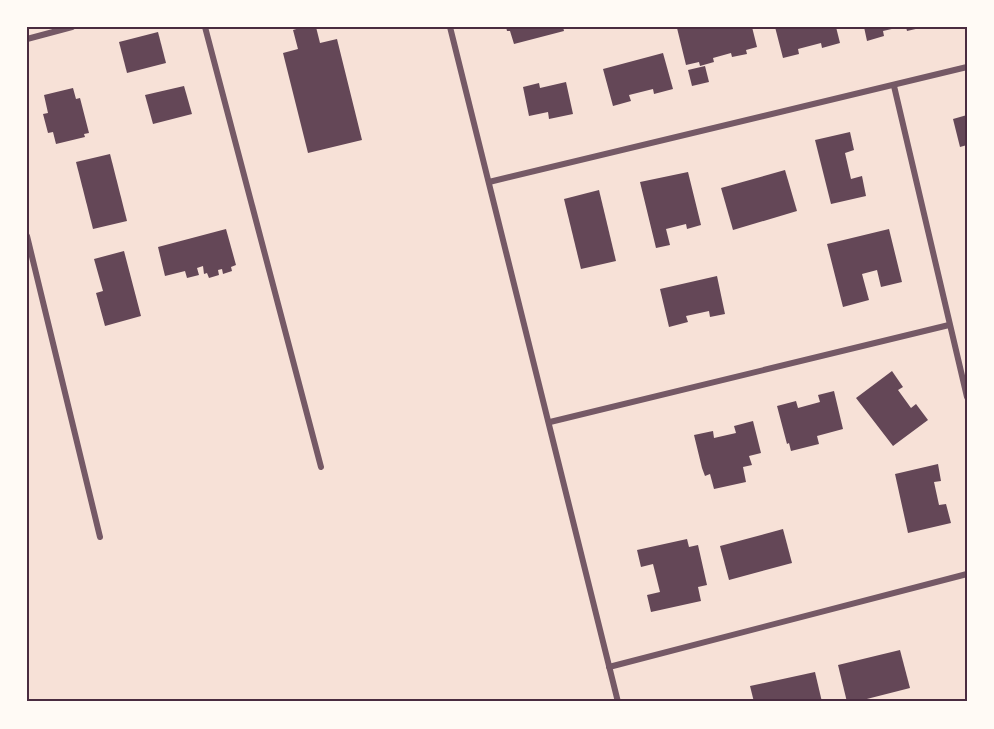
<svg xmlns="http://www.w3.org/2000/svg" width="994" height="729" viewBox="0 0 994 729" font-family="Lora,serif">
  <rect width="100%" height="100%" fill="#f7e1d7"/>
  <g fill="#644757">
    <polygon points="303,27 316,27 320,43 337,39 362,140 308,153 283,53 298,49 293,30"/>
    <polygon points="506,27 563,27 564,31 514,44 510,31 507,31"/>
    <polygon points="682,27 752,27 757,47 746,50 747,54 732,57 731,53 713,58 714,62 700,66 699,62 686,65 677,28"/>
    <polygon points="775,27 836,27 840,43 822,48 821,43 798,49 799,54 783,58"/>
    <polygon points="864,27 896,27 896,28 883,31 884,36 867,41"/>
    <polygon points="906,27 920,27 920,28 907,31"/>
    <polygon points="158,32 166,63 127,73 119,42"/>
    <polygon points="663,53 673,89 654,94 653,89 629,95 631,101 613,106 603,69"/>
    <polygon points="705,66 709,82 692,86 688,70"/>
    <polygon points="566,82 573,114 549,119 548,112 529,116 523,87 539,83 540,88"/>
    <polygon points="184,86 192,114 153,124 145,95"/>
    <polygon points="73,88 76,99 80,98 89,133 84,134 85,137 56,144 53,132 48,133 43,114 48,113 44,95"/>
    <polygon points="967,115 967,145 960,147 953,119"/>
    <polygon points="850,132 854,150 845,153 851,179 862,176 866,196 831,204 815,140"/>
    <polygon points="110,154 127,221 93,229 76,162"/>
    <polygon points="785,170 797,211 733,230 721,188"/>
    <polygon points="688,172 701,225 687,229 686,224 666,229 670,245 656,248 640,182"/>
    <polygon points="599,190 616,261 581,269 564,199"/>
    <polygon points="226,229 236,265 231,267 232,271 223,274 222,269 218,270 219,275 209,278 207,273 204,274 203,266 197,268 199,275 187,278 185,271 165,276 158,247"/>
    <polygon points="889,229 902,282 881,287 877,270 862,274 869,300 843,307 827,244"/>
    <polygon points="124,251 141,316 105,326 96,293 103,291 94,259"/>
    <polygon points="717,276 725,314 710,317 709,311 686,316 688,322 669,327 660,289"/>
    <polygon points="892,371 903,387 898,390 911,408 916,404 928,420 893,446 856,398"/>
    <polygon points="834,391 843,429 817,436 819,444 791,451 789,443 787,444 777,406 796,401 798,408 820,402 818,395"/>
    <polygon points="753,421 761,453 749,456 752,465 743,467 746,482 714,489 710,474 705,476 702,468 694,435 713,431 714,438 736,433 734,426"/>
    <polygon points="938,464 941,481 934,482 939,505 946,504 951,523 908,533 895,474"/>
    <polygon points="783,529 792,563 729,580 720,546"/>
    <polygon points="687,539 689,547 698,545 707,585 698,587 701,601 651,612 647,595 660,592 653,564 641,567 637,550"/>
    <polygon points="900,650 910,688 855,702 847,702 838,665"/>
    <polygon points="815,672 822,702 754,702 750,686"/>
  </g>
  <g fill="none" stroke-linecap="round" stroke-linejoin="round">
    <g stroke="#755966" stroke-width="6">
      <polyline points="205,27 321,467"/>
      <polyline points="450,27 618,702"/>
      <polyline points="27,39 72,27"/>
      <polyline points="894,86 967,397"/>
      <polyline points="489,182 967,67"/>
      <polyline points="27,236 100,537"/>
      <polyline points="550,422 949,325"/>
      <polyline points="609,667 967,574"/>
    </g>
  </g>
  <rect width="994" height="729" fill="none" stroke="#fffaf5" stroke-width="57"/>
  <rect x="28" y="28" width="938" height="672" fill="none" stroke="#4a2c40" stroke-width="2"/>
</svg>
